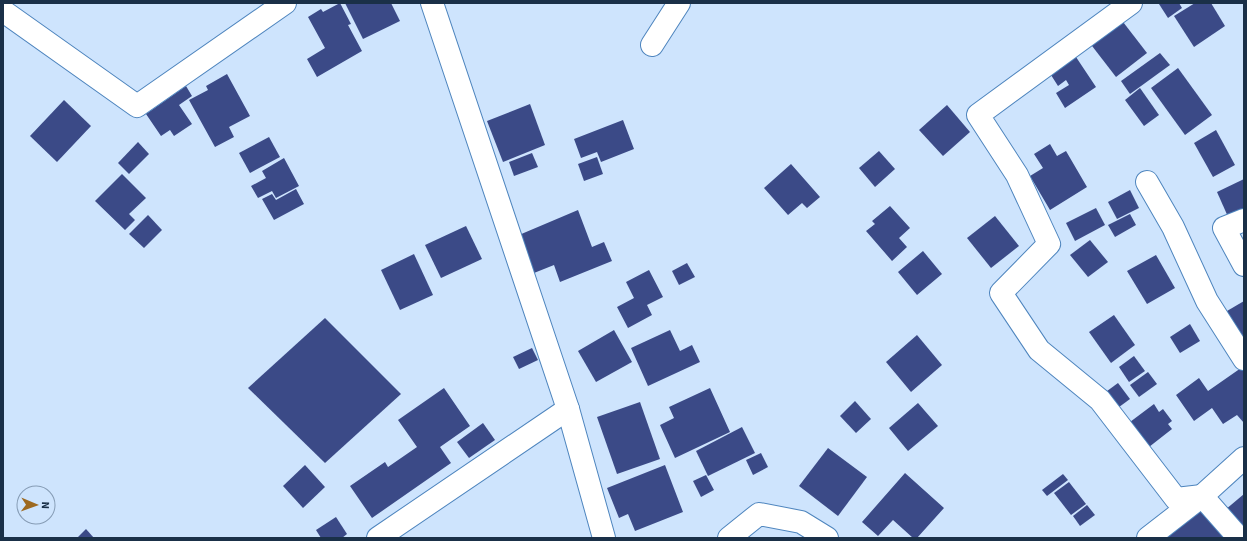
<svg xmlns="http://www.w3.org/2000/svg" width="1247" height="541" viewBox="0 0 1247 541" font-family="'Source Sans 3',sans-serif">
  <rect width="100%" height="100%" fill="#cee4fd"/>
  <g fill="#3b4a87">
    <polygon points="340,3 351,24 348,25 362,51 317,77 307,59 325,48 308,17 321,9 323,12"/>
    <polygon points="345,3 391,3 400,21 363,39"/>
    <polygon points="1161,3 1179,3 1182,8 1168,18 1159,4"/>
    <polygon points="1195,3 1211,3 1225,26 1194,47 1174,16"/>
    <polygon points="1120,18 1147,53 1116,77 1089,42"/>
    <polygon points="1160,53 1170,65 1130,94 1121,81"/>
    <polygon points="1076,57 1096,87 1065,108 1056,93 1069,85 1066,80 1058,86 1051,75"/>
    <polygon points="1178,68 1212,115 1185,135 1151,88"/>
    <polygon points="227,74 250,116 229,127 234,137 215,147 189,100 208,90 206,86"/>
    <polygon points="186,86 192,96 179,105 192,124 174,136 170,130 161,136 146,114"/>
    <polygon points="1140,88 1159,115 1144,126 1125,100"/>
    <polygon points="64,100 91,126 57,162 30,136"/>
    <polygon points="530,104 545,145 503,162 487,121"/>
    <polygon points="947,105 970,132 943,156 919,130"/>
    <polygon points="623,120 634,149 601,162 597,152 581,158 574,139"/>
    <polygon points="1216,130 1235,165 1213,177 1194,143"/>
    <polygon points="269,137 280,157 250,173 239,153"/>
    <polygon points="138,142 149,154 129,174 118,163"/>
    <polygon points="1050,144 1057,156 1066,151 1087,187 1050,210 1030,176 1043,168 1034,154"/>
    <polygon points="879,151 895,169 875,187 859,168"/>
    <polygon points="532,153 538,167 514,176 509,162"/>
    <polygon points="597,157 603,174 584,181 578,164"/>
    <polygon points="284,158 299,186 276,198 272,191 258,198 251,186 266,178 262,171"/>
    <polygon points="791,164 820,197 807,208 802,203 788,215 764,188"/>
    <polygon points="122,174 146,198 129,214 135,220 125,230 95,201"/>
    <polygon points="1244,179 1244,212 1229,219 1217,192"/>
    <polygon points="296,189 304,204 274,220 262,199 272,194 276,200"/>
    <polygon points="1130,190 1139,208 1117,219 1108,202"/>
    <polygon points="890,206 910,228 899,238 907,247 892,261 866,231 875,224 872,221"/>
    <polygon points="1096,208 1105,225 1075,241 1066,223"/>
    <polygon points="578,210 592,247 604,242 612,261 560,282 554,265 534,273 519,235"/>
    <polygon points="1130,214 1136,225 1115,237 1108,225"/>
    <polygon points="148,215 162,230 144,248 129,234"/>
    <polygon points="995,216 1019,246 991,268 967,238"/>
    <polygon points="466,226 482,259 441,278 425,245"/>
    <polygon points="1090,240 1108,262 1088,277 1070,255"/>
    <polygon points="923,251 942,274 917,295 898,272"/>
    <polygon points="414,254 433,295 400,310 381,270"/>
    <polygon points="1156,255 1175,288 1147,304 1127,271"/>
    <polygon points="687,263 695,277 679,285 672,271"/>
    <polygon points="649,270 663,297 647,305 652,315 628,328 617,307 634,298 626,282"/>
    <polygon points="1244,301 1244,341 1227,311"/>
    <polygon points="1114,315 1135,345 1111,363 1089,332"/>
    <polygon points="325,318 401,394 325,463 248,388"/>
    <polygon points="1190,324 1200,341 1180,353 1170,337"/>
    <polygon points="614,330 632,362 596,382 578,351"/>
    <polygon points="670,330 680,351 692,345 700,362 648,386 631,348"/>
    <polygon points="917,335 942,365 911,392 886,362"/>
    <polygon points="532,348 538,360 519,369 513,357"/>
    <polygon points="1134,356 1145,371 1129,382 1119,367"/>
    <polygon points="1241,368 1244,372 1244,423 1237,415 1223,424 1212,408 1194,421 1176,395 1199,378 1208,391"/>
    <polygon points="1148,372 1157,384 1139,397 1130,385"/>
    <polygon points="1118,383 1130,399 1115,410 1103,394"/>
    <polygon points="444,388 470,426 440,447 451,463 372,518 350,486 385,462 388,467 417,447 398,420"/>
    <polygon points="710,388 730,432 675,458 660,425 674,418 669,407"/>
    <polygon points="855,401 871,419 856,433 840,416"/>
    <polygon points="640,402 660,459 617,474 597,417"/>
    <polygon points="918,403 938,426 908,451 889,428"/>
    <polygon points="1154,404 1159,412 1163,409 1172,421 1168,424 1172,429 1149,447 1130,422"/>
    <polygon points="483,423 495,440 469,458 457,442"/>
    <polygon points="742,427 755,453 708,476 696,451"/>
    <polygon points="828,448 867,477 838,516 799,486"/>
    <polygon points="761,453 768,467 753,475 746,460"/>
    <polygon points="305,465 325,487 303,508 283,486"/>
    <polygon points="665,465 683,512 635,531 628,514 619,518 607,488"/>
    <polygon points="905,473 944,508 917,538 913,538 893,520 878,536 862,522"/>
    <polygon points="1063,474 1068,480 1047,496 1042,490"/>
    <polygon points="706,475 714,490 701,497 693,481"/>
    <polygon points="1069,482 1086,504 1071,515 1054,493"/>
    <polygon points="1244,494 1244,533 1225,510"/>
    <polygon points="1203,501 1233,538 1158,538"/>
    <polygon points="1087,505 1095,515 1080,526 1073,516"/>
    <polygon points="336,517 347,534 342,538 321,538 316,530"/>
    <polygon points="86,529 94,538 77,538"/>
  </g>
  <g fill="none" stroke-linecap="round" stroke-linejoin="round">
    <defs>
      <g id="minor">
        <polyline points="432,3 568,409 604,538"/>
        <polyline points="1131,3 978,115 1017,175 1049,244 1001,293 1039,350 1100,400 1176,499 1202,496 1239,538"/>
        <polyline points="3,11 137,106 285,3"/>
        <polyline points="652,45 679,3"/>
        <polyline points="1147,182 1173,227 1207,301 1244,359"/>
        <polyline points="1244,220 1224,228 1244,265"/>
        <polyline points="378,538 568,409"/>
        <polyline points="729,538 759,514 801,522 827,538"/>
        <polyline points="1148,538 1202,496 1244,458"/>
      </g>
    </defs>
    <use href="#minor" stroke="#4e85be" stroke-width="24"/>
    <use href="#minor" stroke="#fff" stroke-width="22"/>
  </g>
  <rect width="1247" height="541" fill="none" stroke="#1a3048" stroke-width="8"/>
  <g transform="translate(36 505) rotate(92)"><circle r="19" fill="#cee4fd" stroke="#869cb5"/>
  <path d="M0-3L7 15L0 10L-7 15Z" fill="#9d6920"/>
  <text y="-6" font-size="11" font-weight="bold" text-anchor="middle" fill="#1a3048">N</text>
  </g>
</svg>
